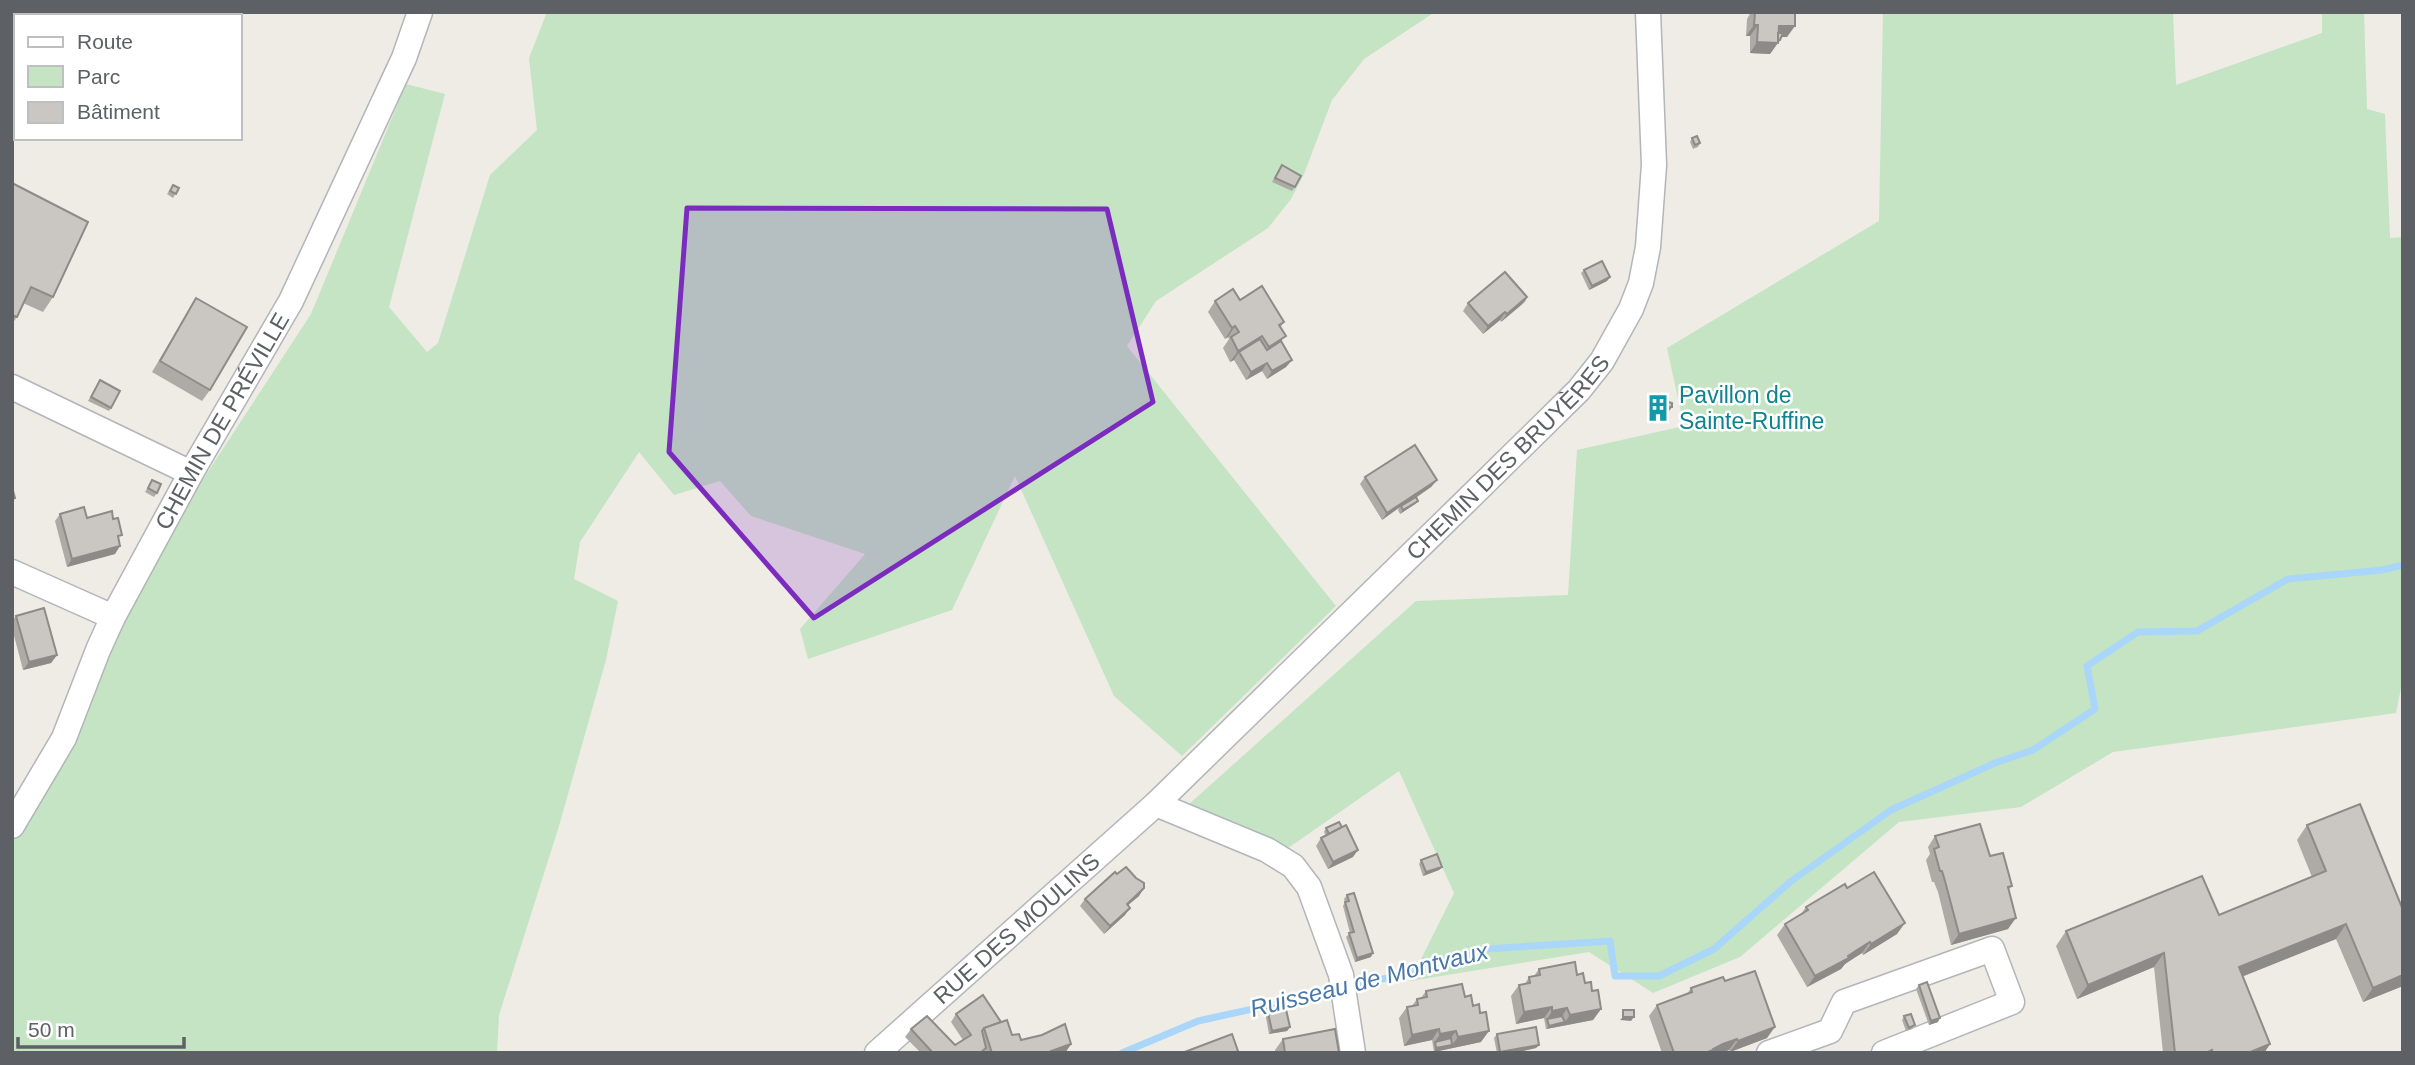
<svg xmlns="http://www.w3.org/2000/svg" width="2415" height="1065" viewBox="0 0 2415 1065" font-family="Arial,sans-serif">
  <rect width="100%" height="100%" fill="#eeece5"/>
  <g fill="#c4e4c3">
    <polygon points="547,12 1435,12 1364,59 1332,100 1304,174 1291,199 1268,228 1156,301 1127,346 1336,606 1182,756 1114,696 1015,476 952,610 808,659 800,629 865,554 751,516 720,481 674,495 639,452 580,542 574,579 618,601 606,660 559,826 499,1015 497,1053 12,1053 12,826 113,617 311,314 406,84 445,94 389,307 427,352 438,343 490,175 537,130 529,58"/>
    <polygon points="1883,12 2173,12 2176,85 2322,33 2322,12 2364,12 2367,109 2385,114 2390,238 2403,237 2403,678 2396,713 2113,752 2021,807 1899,822 1740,957 1653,993 1589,952 1410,981 1454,893 1399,771 1278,855 1178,814 1416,601 1568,595 1577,450 1684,426 1667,348 1879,221"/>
  </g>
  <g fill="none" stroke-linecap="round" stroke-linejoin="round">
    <polyline stroke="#aad7f9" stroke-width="7" points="1122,1053 1198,1021 1362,985 1486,949 1610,941 1615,976 1659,976 1714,949 1790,882 1891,810 1995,763 2033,750 2095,709 2087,666 2138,632 2197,631 2288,579 2382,570 2403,565"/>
    <defs>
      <g id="street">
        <polyline points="12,387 191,473"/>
        <polyline points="12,572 113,617"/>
        <polyline points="1156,804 1267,850 1293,866 1309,887 1341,975 1353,1053"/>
        <path id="s1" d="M12,826L64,738L98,650L113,617L191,473L291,301L404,58L420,12"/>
        <path id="s2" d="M877,1053L1156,804L1462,505L1579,390L1602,361L1631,309L1641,283L1648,247L1654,165L1648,12"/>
        <polyline points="1769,1053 1830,1031 1844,1002 1992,949 2012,1002 1884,1053"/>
      </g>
    </defs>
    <use href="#street" stroke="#b2b5b9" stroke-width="27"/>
    <use href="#street" stroke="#fff" stroke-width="24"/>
  </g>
  <g fill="#aeaba7">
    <polygon points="1751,12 1795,12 1787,37 1782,37 1770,54 1750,53 1750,36 1746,36 1747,19"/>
    <polygon points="1692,138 1700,143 1698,147 1693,149 1690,142"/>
    <polygon points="1282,165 1295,187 1292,191 1272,182"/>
    <polygon points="12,183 53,297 43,312 23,303 17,317 12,324"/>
    <polygon points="173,185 179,188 173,198 167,194"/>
    <polygon points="1584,270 1610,277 1607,281 1589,290 1581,273"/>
    <polygon points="196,298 210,390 202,401 152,372 189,310"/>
    <polygon points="1527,298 1525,302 1501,322 1500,320 1483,334 1463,311 1468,303"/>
    <polygon points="1240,300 1284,322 1280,328 1282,342 1292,360 1286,367 1267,379 1262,371 1246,380 1234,360 1230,362 1223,348 1229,339 1228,337 1225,339 1208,312 1215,301"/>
    <polygon points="100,380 111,408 109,411 88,401"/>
    <polygon points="1650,400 1672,407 1669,411 1664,411 1659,416 1651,415 1648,410 1648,404"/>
    <polygon points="1365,477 1437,480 1431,487 1416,498 1418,501 1415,504 1400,514 1398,510 1399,508 1382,520 1360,484"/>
    <polygon points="152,480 157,493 154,497 145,492"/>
    <polygon points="60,514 119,539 115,554 67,567 55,521"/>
    <polygon points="16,616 57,655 51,663 23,670 12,628 12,621"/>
    <polygon points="2307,825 2403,986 2363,1002 2336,939 2243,976 2270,1044 2264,1053 2163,1053 2154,967 2077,999 2056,946 2066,931 2219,915 2312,877 2297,840"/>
    <polygon points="1326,828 1353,857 1328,869 1316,846 1321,838 1326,836 1324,832"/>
    <polygon points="1935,836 1990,856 2012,886 2008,890 2008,929 1951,945 1938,892 1934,882 1932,882 1926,860 1930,854 1928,847"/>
    <polygon points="1421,860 1442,867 1439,870 1423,876 1419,864"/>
    <polygon points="1847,888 1897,934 1863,955 1862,953 1849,961 1845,964 1841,969 1807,987 1777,935 1785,924 1801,914 1806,907"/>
    <polygon points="1347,895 1371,957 1355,962 1346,937 1350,933 1343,906 1345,902 1344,899"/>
    <polygon points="1139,896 1128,905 1125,915 1104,934 1080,906 1085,899"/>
    <polygon points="1539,969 1577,975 1592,991 1601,1009 1593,1020 1546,1029 1544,1018 1516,1024 1511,996 1519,985 1525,984 1529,977 1534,976"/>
    <polygon points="1725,981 1767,1038 1730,1052 1729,1050 1721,1053 1662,1053 1649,1016 1657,1005 1687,994 1691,988"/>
    <polygon points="1919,985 1938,1022 1929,1025 1916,989"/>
    <polygon points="1426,991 1465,997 1481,1042 1434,1052 1432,1040 1404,1046 1399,1018 1407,1007 1412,1006 1417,999 1421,998"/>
    <polygon points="1267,1008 1290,1027 1287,1031 1269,1034 1265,1012"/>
    <polygon points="956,1014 1001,1022 1012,1035 1021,1040 1071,1044 1065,1053 921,1053 905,1037 911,1029 955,1045 963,1040 951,1022"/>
    <polygon points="1904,1016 1913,1029 1906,1031 1902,1020"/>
    <polygon points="1497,1034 1539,1045 1536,1048 1514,1053 1497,1053 1494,1038"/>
    <polygon points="1283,1039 1339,1053 1275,1053 1275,1050"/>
  </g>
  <g fill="#8d8b88">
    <polygon points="1754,25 1758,25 1750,36 1746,36"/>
    <polygon points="1779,26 1795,26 1787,37 1773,37"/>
    <polygon points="1780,40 1770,54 1750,53 1757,42"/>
    <polygon points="1610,277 1607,281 1589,290 1592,286"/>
    <polygon points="1527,297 1521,305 1501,322 1507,314"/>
    <polygon points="1505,312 1500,320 1483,334 1488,326"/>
    <polygon points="1235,326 1228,337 1225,339 1232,328"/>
    <polygon points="1262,336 1254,347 1239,352 1234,360 1230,362 1238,351"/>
    <polygon points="1292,360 1286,367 1267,379 1272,371"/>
    <polygon points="1267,363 1262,371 1246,380 1251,372"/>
    <polygon points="1667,407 1672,407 1669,411 1664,411 1659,416 1651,415 1654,411"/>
    <polygon points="1437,480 1431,487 1401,507 1401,506 1382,520 1387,513"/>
    <polygon points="1418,501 1415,504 1400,514 1403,510"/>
    <polygon points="120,546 115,554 67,567 72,559"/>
    <polygon points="57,655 51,663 23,670 29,662"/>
    <polygon points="1358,850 1353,857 1328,869 1333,862"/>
    <polygon points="1442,867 1439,870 1423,876 1426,872"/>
    <polygon points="1144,888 1139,896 1121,911 1127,904"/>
    <polygon points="1130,908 1125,915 1104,934 1110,926"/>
    <polygon points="2016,918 2008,929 1951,945 1959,934"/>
    <polygon points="1905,923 1897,934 1863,955 1871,944"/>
    <polygon points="2346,924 2336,939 2229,982 2239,967"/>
    <polygon points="1870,942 1862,953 1845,964 1841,969 1807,987 1815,976"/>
    <polygon points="1373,953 1371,957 1355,962 1357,958"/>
    <polygon points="2164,953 2154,967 2077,999 2088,985"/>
    <polygon points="2403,975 2403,986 2363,1002 2373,988"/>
    <polygon points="1552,1007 1544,1018 1516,1024 1524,1012"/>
    <polygon points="1567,1008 1560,1020 1547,1019 1545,1023 1552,1011"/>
    <polygon points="1601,1009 1593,1020 1562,1026 1570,1015"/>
    <polygon points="1623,1017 1634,1017 1631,1021 1620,1020"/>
    <polygon points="1940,1018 1938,1022 1929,1025 1931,1021"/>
    <polygon points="1565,1022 1562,1026 1546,1029 1549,1026"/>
    <polygon points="1290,1027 1287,1031 1269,1034 1272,1031"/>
    <polygon points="1775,1027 1767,1038 1730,1052 1738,1041"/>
    <polygon points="1439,1029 1432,1040 1404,1046 1412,1035"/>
    <polygon points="1456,1031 1448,1042 1435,1042 1440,1034"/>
    <polygon points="1489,1031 1481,1042 1434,1052 1436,1048 1452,1045 1458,1037"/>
    <polygon points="1737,1039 1729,1050 1721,1053 1705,1053 1723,1044"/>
    <polygon points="1071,1044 1065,1053 1050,1053 1051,1051"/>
    <polygon points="2270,1044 2264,1053 2248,1053"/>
    <polygon points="1539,1045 1536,1048 1514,1053 1500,1053"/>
  </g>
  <g fill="#cac7c2" stroke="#8d8b88" stroke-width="2">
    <polygon points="1755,12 1795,12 1795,26 1779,26 1778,43 1757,42 1758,25 1754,25"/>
    <polygon points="1778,33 1783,33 1780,40 1778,41"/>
    <polygon points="1697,136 1700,143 1695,145 1692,138"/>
    <polygon points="1282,165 1301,176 1295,187 1275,178"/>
    <polygon points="12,183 88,222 53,297 31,287 17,317 12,315"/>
    <polygon points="173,185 179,188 176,194 170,191"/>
    <polygon points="1602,261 1610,277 1592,286 1584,270"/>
    <polygon points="1505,272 1527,297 1507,314 1505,312 1488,326 1468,303"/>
    <polygon points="1262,286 1284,322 1279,325 1286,336 1269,347 1262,336 1238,351 1231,337 1239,332 1235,326 1232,328 1215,301 1233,289 1240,300"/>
    <polygon points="196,298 247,327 210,390 160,361"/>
    <polygon points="1260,339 1267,350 1281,341 1292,360 1272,371 1267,363 1251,372 1239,352"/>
    <polygon points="100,380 120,391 111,408 91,397"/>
    <polygon points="1656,396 1662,396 1668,402 1672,403 1672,407 1667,407 1662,412 1654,411 1651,406 1650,400"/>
    <polygon points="1415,445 1437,480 1387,513 1365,477"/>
    <polygon points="152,480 161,484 157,493 148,488"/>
    <polygon points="12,487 15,498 12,499"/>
    <polygon points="1416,497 1418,501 1403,510 1401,506"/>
    <polygon points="84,507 87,518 112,511 113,519 118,518 122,535 118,536 120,546 72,559 60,514"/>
    <polygon points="44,608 57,655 29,662 16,616"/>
    <polygon points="2360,804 2403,910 2403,975 2373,988 2346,924 2239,967 2270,1044 2248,1053 2213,1053 2212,1050 2206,1053 2175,1053 2164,953 2088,985 2066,931 2202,876 2219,915 2326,871 2307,825"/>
    <polygon points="1339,822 1342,827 1329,834 1326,828"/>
    <polygon points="1980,824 1990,856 2003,853 2012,886 2008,887 2016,918 1959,934 1945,881 1942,871 1940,871 1934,849 1939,847 1935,836"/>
    <polygon points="1346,825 1358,850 1333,862 1321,838"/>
    <polygon points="1437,854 1442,867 1426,872 1421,860"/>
    <polygon points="1126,867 1136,878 1144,883 1144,888 1127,904 1130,908 1110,926 1085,899 1115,872 1117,874"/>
    <polygon points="1874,872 1905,923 1871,944 1870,942 1857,950 1848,956 1849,958 1815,976 1785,924 1808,910 1806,907 1845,884 1847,888"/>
    <polygon points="1354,893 1373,953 1357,958 1349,933 1354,932 1345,902 1349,901 1347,895"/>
    <polygon points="1575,962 1577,975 1583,973 1585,983 1591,982 1592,991 1598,990 1601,1009 1570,1015 1567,1008 1552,1011 1552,1007 1524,1012 1519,985 1530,983 1529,977 1540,975 1539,969"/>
    <polygon points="1755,971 1775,1027 1738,1041 1737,1039 1723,1044 1713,1049 1713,1050 1705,1053 1674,1053 1657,1005 1692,992 1691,988 1723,977 1725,981"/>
    <polygon points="1927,982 1940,1018 1931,1021 1919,985"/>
    <polygon points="1462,984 1465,997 1471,995 1473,1006 1479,1004 1480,1013 1486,1012 1489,1031 1458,1037 1456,1031 1440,1034 1439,1029 1412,1035 1407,1007 1418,1005 1417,999 1427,997 1426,991"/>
    <polygon points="983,995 1001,1022 984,1028 982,1031 986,1048 980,1053 933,1053 911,1029 927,1016 955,1045 971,1035 956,1014"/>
    <polygon points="1285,1005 1290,1027 1272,1031 1267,1008"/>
    <rect x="1623" y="1010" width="11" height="7"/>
    <polygon points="1911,1014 1915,1025 1909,1028 1904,1016"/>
    <polygon points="1562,1016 1565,1022 1549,1026 1547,1019"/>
    <polygon points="1007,1020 1012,1035 1019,1034 1021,1040 1042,1035 1065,1024 1071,1044 1051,1051 1052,1053 992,1053 984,1028"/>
    <polygon points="1536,1027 1539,1045 1500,1052 1497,1034"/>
    <polygon points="1335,1029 1339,1053 1285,1053 1283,1039"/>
    <polygon points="1232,1034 1238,1051 1234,1053 1182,1053"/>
    <polygon points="1451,1038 1452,1045 1436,1048 1435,1042"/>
  </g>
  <path fill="#7b2cbf" fill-opacity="0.2" stroke="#7b2cbf" stroke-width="5" stroke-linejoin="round" d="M687,208L1107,209L1153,402L814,618L669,452Z"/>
  <defs>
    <symbol id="building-bare" viewBox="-9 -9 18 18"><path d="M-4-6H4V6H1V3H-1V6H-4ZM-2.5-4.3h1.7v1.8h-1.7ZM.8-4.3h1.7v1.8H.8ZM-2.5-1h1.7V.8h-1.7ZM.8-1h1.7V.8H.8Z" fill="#0f9aa8" stroke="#fff" stroke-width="2.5" paint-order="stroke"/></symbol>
  </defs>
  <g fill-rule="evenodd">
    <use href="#building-bare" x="1639" y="389" width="38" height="38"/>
  </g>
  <g text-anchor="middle" stroke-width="5" stroke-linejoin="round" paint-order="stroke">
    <g font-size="23" fill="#0d838f" stroke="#fff" text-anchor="start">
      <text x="1679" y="403">Pavillon de<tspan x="1679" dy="26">Sainte-Ruffine</tspan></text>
    </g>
    <g font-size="23" fill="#5d6064" stroke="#fff">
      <text dy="8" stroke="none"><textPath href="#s1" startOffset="457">CHEMIN DE PRÉVILLE</textPath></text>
      <text dy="8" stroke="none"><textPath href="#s2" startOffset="868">CHEMIN DES BRUYÈRES</textPath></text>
      <text dy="8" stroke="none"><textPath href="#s2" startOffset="187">RUE DES MOULINS</textPath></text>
    </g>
    <g font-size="24" font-style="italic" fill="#4878aa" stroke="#fff">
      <text transform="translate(1369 980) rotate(-14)" y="8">Ruisseau de Montvaux</text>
    </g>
  </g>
  <rect width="2415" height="1065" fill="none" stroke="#5d6064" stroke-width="28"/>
  <rect x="14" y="14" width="228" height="126" fill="#ffffff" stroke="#bebfc1" stroke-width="2"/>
  <rect x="28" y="37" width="35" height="10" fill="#ffffff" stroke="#bebfc1" stroke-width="2"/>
  <text x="77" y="49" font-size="21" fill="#5d6064">Route</text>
  <rect x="28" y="66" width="35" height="21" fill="#c4e4c3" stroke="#bebfc1" stroke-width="2"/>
  <text x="77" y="84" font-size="21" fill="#5d6064">Parc</text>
  <rect x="28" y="102" width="35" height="21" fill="#cac7c2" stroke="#bebfc1" stroke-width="2"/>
  <text x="77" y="119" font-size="21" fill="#5d6064">Bâtiment</text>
  <path d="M18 1037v10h166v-10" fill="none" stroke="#5d6064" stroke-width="3.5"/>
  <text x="28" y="1037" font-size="21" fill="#5d6064" stroke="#ffffff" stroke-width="5" paint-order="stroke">50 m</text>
</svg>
